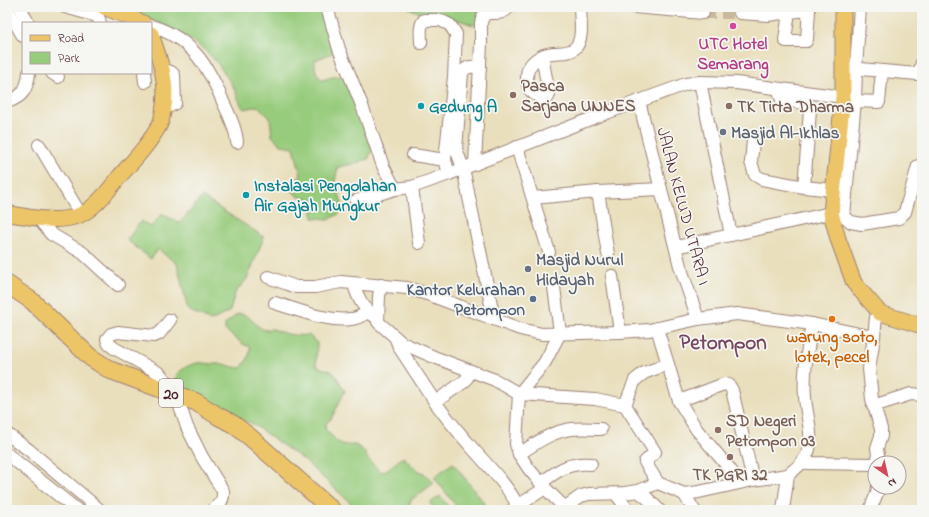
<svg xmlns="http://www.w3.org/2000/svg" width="929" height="517" viewBox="0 0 929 517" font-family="'Indie Flower',sans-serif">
  <rect width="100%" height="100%" fill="#f6f6f2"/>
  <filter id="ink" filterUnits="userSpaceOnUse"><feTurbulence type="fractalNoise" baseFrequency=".025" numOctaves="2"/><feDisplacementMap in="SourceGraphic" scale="8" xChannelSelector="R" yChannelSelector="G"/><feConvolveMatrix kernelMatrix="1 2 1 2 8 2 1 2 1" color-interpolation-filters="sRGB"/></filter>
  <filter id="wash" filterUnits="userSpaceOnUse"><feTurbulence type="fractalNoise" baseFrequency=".012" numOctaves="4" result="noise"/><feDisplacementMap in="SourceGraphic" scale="16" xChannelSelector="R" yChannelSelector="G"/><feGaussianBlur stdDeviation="0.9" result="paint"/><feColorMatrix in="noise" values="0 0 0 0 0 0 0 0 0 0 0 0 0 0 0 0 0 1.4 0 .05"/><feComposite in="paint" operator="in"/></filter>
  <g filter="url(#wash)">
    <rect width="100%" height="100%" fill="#e9dfbc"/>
    <g fill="#98cc7d" stroke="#717654">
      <path d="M117,7H319L325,22L328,33L334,43L335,52L315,60C314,67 316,75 322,80L336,76L346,77L373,149L368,159L353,164L338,167L335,181L342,203L339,214L329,219L313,218L310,200L297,196L290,188L293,181L301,176L294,147L281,145L272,136L270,118L258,106L244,109C239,103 238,97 235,90C230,82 224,72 218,64C194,34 153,20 117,7Z"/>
      <polygon points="407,7 497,7 481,23 473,25 462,21 418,12"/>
      <polygon points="202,197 264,237 247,279 235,293 230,311 211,321 188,310 177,264 158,249 151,259 127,240 141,221 151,227 162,214 180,223"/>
      <path d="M238,314C251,313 254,327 265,330C267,330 269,329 272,329C275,329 277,331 281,332C290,335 299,336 309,335L317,343L316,365C324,371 326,368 331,371C337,375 341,385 345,391L331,419L326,423L325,429C339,442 337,446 356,445L364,451L367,458L381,472L385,471L403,457L417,470L424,473L434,483L411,500L407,510H358L304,460L251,423L224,415L181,390L175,381C176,374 180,371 186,367C199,361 200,363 213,364C216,364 219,364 223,364C229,365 234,368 241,368C247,361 250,356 250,347L243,344L225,330V324Z"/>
      <polygon points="453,463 485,504 478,510 459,510 434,477"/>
      <polygon points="440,496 451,510 435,510 430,503"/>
    </g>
  </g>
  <g filter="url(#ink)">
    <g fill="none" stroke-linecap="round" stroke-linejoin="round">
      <polyline stroke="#c9b99f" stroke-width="12" stroke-dasharray="12 6" stroke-linecap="butt" points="703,13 740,13"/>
      <defs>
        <g id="minor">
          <polyline points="20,7 28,23"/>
          <polyline points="65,7 97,16 99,19 100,23"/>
          <polyline points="327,7 339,49 361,103 383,166 395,189"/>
          <polyline points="634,7 703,13"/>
          <polyline points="860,7 856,69 855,101 844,216 851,222 862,224 899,218 905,212 918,166"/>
          <polyline points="7,9 23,36"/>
          <polygon points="809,10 807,39 806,41 786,41 785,40 789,12"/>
          <polyline points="740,13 768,15 789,12 790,7"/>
          <path d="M151,26C192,38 209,67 224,104C230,116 236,129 237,142"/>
          <path d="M421,43C421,35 419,26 424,20H440L450,25L456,34L454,77L445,160L449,174"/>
          <path d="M542,56L549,94L548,97L543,99C531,92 527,91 527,76C527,63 541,54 553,53C561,52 570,54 576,47C584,37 580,19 580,7"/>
          <path d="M480,67C472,67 467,65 462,73L456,149L463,168L494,319"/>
          <polyline points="849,68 917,74 920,72 922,62"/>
          <polyline points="163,69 171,72 174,75 175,103 170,106 164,106"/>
          <polyline points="52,73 58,77"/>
          <polyline points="144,73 145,82"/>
          <polyline points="700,82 731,235"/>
          <polyline points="782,89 780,94 782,100 805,103 810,110 804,187 833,190"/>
          <polyline points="639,101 680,266 698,319"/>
          <polyline points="855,101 879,102 882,71"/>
          <path d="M7,102C23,97 27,89 29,73"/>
          <polyline points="753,141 751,162 755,175 762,179 804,187"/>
          <polyline points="39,145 81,215"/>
          <polyline points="517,147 549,252"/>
          <polyline points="413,155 445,160"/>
          <path d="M475,164L481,43V23L483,16L488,13C497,13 503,14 509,7"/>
          <polyline points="412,187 419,243"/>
          <polyline points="598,192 608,254"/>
          <polyline points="533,198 598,192 661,189"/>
          <polyline points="356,201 395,189 412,187 449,174 598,116 686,84 700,82 736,83 843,97"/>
          <polyline points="38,218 51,234 83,253 118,285"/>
          <polyline points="676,247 831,213"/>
          <polyline points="612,276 620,332"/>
          <polyline points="268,277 296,287 315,287 341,282 407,288 427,294 520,329 542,334 620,332 649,330 698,319 737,314 812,324 874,337 876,317 880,313"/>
          <path d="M354,284C357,297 363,308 374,316"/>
          <polyline points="381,285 379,296 378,322 402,343 434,357 495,380 519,394 595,399 625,405 635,380 644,373 668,364"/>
          <polyline points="554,287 560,333"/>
          <path d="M275,303C299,310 326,322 351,319C357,319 363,315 368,312"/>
          <polyline points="657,328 679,401 697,430 729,468 739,482"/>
          <polyline points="560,333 545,362 519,394 516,444 519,454 529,469 545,488 562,505 565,506 567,506 581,496 589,494 625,493 638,491 658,483 684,494 699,492 753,480 788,475"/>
          <polyline points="874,337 869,369 872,399 881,429 881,436 877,448 879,463"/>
          <polyline points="396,339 399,347 435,402"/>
          <path d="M471,371L465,381L435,402C447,419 461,435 474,450C490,468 507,485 518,506"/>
          <polyline points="168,392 167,382 159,373 114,348 109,344 107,339 111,334 118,332 154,336 159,334 170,320"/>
          <path d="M176,395L187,427L202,457L223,491C224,500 220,504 213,510"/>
          <polyline points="679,401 724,384 729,385 732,390 753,480"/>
          <polyline points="625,405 655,452 645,462 658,483"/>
          <polyline points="873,406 911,394 922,395"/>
          <polyline points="7,434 29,450 100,510"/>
          <polyline points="7,454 77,510"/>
          <path d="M519,454C536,443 552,431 572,429C582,428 591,429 601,429"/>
          <polyline points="803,463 875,464"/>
          <path d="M541,483C557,471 568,462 591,464"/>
          <polyline points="638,491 647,498 659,510"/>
          <polyline points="616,494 628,510"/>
          <polyline points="684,494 694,510"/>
          <polyline points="512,510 545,488"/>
          <path d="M783,510L788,475C796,468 804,463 808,452C814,436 806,414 805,397C803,372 808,348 812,324"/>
          <polyline points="870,510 877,493 878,487"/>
        </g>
        <g id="major">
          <polyline points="104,7 143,23"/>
          <polyline points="843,7 843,97 831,213 838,239 854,283 880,313 922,326"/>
          <path d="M7,215L10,214C32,217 59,224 80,215C94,209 110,189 119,177C134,160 150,143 160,124C162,120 162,116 163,112C169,84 160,60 151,34"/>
        </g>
        <polyline id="highway" points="7,284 32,301 90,357 110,370 196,402 218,416 233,424 250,437 332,510"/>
      </defs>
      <use href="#minor" stroke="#9a7f74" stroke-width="14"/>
      <use href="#major" stroke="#9a7f74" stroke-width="17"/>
      <use href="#highway" stroke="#9a7f74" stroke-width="19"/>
      <use href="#minor" stroke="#fff" stroke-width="12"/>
      <use href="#major" stroke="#edc569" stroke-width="15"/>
      <use href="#highway" stroke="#edc569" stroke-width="17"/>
    </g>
  </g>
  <circle fill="#d1479c" stroke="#f6f6f2" stroke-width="1.5" cx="733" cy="26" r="4"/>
  <g fill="#8d6e63" stroke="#f6f6f2" stroke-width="1.5">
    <circle cx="513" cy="95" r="4"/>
    <circle cx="729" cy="106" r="4"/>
    <circle cx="718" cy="430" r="4"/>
    <circle cx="730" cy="457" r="4"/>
  </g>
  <g fill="#0f9aa8" stroke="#f6f6f2" stroke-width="1.5">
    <circle cx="421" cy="106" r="4"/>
    <circle cx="246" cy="195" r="4"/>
  </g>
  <g fill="#6b7280" stroke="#f6f6f2" stroke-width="1.5">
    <circle cx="723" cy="132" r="4"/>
    <circle cx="528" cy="269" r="4"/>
  </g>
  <circle fill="#5c6f8a" stroke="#f6f6f2" stroke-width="1.5" cx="533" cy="299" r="4"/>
  <circle fill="#e8710a" stroke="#f6f6f2" stroke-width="1.5" cx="832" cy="319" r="4"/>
  <g text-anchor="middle" stroke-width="3.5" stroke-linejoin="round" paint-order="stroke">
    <rect fill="#f6f6f2" stroke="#7e6067" stroke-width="1" x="159" y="379" width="24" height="28" rx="3"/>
    <g font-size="16" font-weight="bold" fill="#4a1f2b">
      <text x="171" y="399">20</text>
    </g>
    <g font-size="17" font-weight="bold" fill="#b23c85" stroke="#f6f6f2">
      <text x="733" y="49">UTC Hotel<tspan x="733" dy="20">Semarang</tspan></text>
    </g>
    <g font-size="17" font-weight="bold" fill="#785e54" stroke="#f6f6f2" text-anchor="start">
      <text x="521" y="91">Pasca<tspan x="521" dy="20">Sarjana UNNES</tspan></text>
      <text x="737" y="112">TK Tirta Dharma</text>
      <text x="726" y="426">SD Negeri<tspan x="726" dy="20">Petompon 03</tspan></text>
      <text x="730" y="480" text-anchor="middle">TK PGRI 32</text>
    </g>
    <g font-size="17" font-weight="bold" fill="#0d838f" stroke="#f6f6f2" text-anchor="start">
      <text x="429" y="112">Gedung A</text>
      <text x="254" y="191">Instalasi Pengolahan<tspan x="254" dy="20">Air Gajah Mungkur</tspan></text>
    </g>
    <g font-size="17" font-weight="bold" fill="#5b616d" stroke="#f6f6f2" text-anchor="start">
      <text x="731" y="138">Masjid Al-Ikhlas</text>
      <text x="536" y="265">Masjid Nurul<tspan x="536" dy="20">Hidayah</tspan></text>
    </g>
    <g font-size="17" fill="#4a1f2b" stroke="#f6f6f2">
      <text transform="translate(684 206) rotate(75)" y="6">JALAN KELUD UTARA I</text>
    </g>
    <g font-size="17" font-weight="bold" fill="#4e5e75" stroke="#f6f6f2" text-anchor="end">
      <text x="525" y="295">Kantor Kelurahan<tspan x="525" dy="20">Petompon</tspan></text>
    </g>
    <g font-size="17" font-weight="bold" fill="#c56008" stroke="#f6f6f2">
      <text x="832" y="342">warung soto,<tspan x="832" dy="20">lotek, pecel</tspan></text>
    </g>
    <g font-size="21" font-weight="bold" fill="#744761" stroke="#f6f6f2">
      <text x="723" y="349">Petompon</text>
    </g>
  </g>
  <rect width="929" height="517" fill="none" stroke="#f6f6f2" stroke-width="24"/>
  <rect x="22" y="22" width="130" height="52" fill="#f6f6f2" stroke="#b1a0a2"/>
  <rect x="30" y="35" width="20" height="6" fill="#edc569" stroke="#b1a0a2"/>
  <text x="58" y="42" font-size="12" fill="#4a1f2b">Road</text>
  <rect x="30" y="52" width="20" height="12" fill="#98cc7d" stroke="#b1a0a2"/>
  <text x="58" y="62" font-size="12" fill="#4a1f2b">Park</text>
  <g transform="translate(887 475) rotate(146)"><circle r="19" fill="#f6f6f2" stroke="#b1a0a2"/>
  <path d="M0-3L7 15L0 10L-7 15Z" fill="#d1495b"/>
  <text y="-6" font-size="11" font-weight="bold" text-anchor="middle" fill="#4a1f2b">N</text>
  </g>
</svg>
